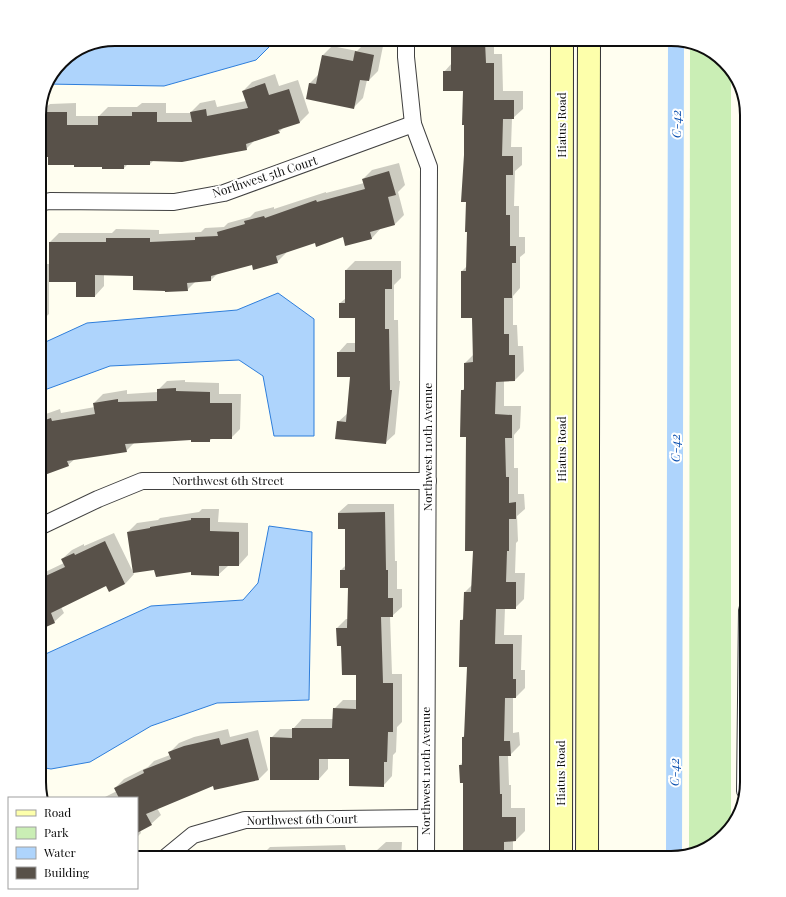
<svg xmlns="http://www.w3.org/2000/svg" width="786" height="897" viewBox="0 0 786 897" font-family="'Playfair Display',serif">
  <rect width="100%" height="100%" fill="#fffef0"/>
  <polygon fill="#caeeb5" points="690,44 709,49 731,69 731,825 717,842 689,852"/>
  <g fill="#aed4fc" stroke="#2e7edb">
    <polygon points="115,39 277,39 256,60 164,86 46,84 65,58"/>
    <polygon points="278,293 314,319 314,436 274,436 263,376 239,360 110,366 39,392 39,345 87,323 237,310"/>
    <polygon points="269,526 312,532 309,700 217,703 151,726 90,762 51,769 39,767 39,657 151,606 243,600 258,583"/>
  </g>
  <g fill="#0003">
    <polygon points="456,39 494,39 494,54 502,54 503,91 523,91 523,109 513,118 512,118 511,147 522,147 522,165 515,171 514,206 519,206 519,237 525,237 525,253 520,257 520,288 513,296 513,325 517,325 518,346 523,346 524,371 515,380 504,380 504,406 521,406 520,428 514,435 514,468 518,468 518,494 524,494 525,509 517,516 518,541 516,543 515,573 525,573 524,599 515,608 505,608 504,635 522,635 521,670 525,670 525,688 516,697 513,697 513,733 519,732 520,745 510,755 508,755 509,785 511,785 511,808 525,808 525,831 516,840 513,840 513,858 462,858 462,852 464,850 464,782 460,765 463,762 463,737 465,735 468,667 461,620 464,618 465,592 473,584 474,550 467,436 462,391 465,387 465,363 474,354 473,317 462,271 467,266 468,231 464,90 444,72 452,63 452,43"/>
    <polygon points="365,43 383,46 378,71 369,80 367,80 363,98 354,107 309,84 319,74 323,55 332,46 357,51"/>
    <polygon points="275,74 279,86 298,80 309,113 300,122 284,127 279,132 255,140 246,149 154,160 150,164 128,164 124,168 75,164 49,156 39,156 39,113 50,104 76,103 76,116 99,116 108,107 137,107 142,103 166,103 166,113 191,113 191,112 200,103 215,100 217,107 246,101 243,91 252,82"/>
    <polygon points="399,163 405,185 398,192 404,215 395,224 381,228 372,238 344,236 315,242 286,252 286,253 277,262 253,263 218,273 211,280 196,281 187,290 134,275 104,274 104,286 95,296 77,281 49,281 49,314 39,323 39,264 50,264 50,242 59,233 112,233 116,229 159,230 159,234 201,232 205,228 224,227 228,223 250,217 255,212 274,207 274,209 326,192 326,193 364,183 363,179 372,170"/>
    <polygon points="355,261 401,261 401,278 394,285 394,320 398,320 399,381 400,381 395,434 385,443 338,422 348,413 351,376 338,353 347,343 356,343 356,317 340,303 346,298 346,270"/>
    <polygon points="185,380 185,382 219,383 219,394 241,394 240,429 231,438 213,438 209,441 192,439 135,442 126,451 75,459 68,465 39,476 39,420 43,415 60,409 61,413 95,407 94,403 103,394 127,390 127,394 158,392 158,390 167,381"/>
    <polygon points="348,504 394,504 395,561 397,561 397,589 402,589 402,607 392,616 390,616 392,674 402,674 402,722 397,727 396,752 393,755 392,776 383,786 350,758 328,758 328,769 319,779 271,738 280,729 293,729 302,719 334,719 334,709 343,700 357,700 357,674 342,645 337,628 346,619 348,619 349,587 341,570 346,565 346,528 338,513"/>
    <polygon points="202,509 219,509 218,522 248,523 248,555 239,565 228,566 218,575 192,571 155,569 128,532 137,523 158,520 160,518 199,512"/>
    <polygon points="114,533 134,574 125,584 107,585 61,607 64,613 54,622 39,629 39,575 64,563 62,559 72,550 84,544 84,546"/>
    <polygon points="228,729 230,737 258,730 268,770 259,779 214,785 157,808 161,815 151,824 140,830 141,833 137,837 137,798 103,798 117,791 115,788 124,779 148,767 154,761 170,755 169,753 179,743 194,737"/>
    <polygon points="386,842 402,842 401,858 237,858 244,851 267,850 270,847 345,845 346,850 376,851"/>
  </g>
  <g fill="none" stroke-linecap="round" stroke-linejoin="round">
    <polyline stroke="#aed4fc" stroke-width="16" points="674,857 676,39"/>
  </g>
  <g fill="#585149">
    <polygon points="485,42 486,63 494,63 494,100 514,100 514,119 503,119 502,156 513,156 513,175 506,175 506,215 510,215 510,246 516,246 516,263 512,263 512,298 504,298 504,334 509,334 509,355 515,355 515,381 496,382 495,414 512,415 512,438 505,438 506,477 509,477 509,503 516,502 516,519 509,519 509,551 507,551 506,582 516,582 516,609 496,609 495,644 513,644 513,679 516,679 516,698 505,698 504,741 510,741 511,756 499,756 500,794 502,794 502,817 516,817 516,841 504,842 504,858 463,858 463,783 460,783 459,765 462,765 462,737 464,737 467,667 459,667 460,620 463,620 464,592 471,592 473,551 465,551 466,437 460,437 461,390 464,390 464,363 473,362 472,318 461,318 461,271 466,271 467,232 465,232 466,202 461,202 464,155 464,125 462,125 463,91 443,91 443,71 451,71 451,43"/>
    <polygon points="355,51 374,55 369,81 360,80 354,109 306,99 309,83 316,84 322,55 353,61"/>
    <polygon points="265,83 269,95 289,89 300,123 278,130 280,133 246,144 247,150 182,162 150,161 150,165 124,165 124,169 102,169 102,167 74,167 74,165 48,165 48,157 39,157 40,112 67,112 67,125 98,125 98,116 132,116 132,112 157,112 157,122 192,122 190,112 206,109 207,116 248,108 242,91"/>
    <polygon points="389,171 396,195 388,197 395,225 370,232 372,239 345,246 343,237 316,247 315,243 276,256 278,263 253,270 252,265 211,276 211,281 187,283 188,291 165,292 165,291 133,290 133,276 95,275 95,297 76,297 76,282 49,282 49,242 106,242 106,238 150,238 150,242 195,240 195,237 218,236 217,232 245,224 244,221 264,216 265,218 316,200 317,202 365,189 362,179"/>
    <polygon points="345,270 392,270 392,289 385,289 385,329 389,329 390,390 392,390 386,444 335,439 337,421 346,422 350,377 337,377 337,352 355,352 355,318 339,318 339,303 345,303"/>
    <polygon points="176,388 176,391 210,392 210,403 232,403 232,439 210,439 210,442 191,442 191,440 125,444 127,452 67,461 69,466 39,477 39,422 51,418 52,421 95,414 93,403 118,399 118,402 157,401 157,389"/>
    <polygon points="385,512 386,570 388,570 388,598 393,598 393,617 381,617 383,683 393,683 393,732 388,732 387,762 384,762 384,787 349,786 349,759 319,759 319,780 270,780 270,737 292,738 292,728 332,728 333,708 356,709 356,675 342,675 341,646 337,646 336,628 347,628 348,588 340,588 340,570 345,570 345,529 338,529 338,513"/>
    <polygon points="191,518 210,518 210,531 239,532 239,566 219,566 219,576 191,575 191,572 156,577 154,570 133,573 127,532 150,528 150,527 191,520"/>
    <polygon points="105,541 125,584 109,592 106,586 51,613 55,623 39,630 39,579 65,567 61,559 74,553 75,555"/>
    <polygon points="219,738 221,745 248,738 259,780 214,790 213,786 146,814 152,825 137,833 137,798 119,798 114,788 144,773 143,770 171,759 168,752 184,746"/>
  </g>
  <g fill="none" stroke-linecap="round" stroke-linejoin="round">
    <defs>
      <g id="minor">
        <polyline points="406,39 406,57 413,124 429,167 426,858"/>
        <polyline points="39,203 50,201 174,202 224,193 413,124"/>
        <polyline points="39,527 98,499 142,481 428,481"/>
        <polyline points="745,791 747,610"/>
        <polyline points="165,858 193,835 245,820 425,818"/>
      </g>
      <g id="secondary">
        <polyline points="561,858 562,39"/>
        <polyline points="587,858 589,39"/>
      </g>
    </defs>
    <use href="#minor" stroke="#414141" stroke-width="18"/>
    <use href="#secondary" stroke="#303030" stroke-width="24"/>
    <use href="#minor" stroke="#fff" stroke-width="16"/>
    <use href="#secondary" stroke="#fdffab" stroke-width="22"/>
  </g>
  <g text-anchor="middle" stroke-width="4" stroke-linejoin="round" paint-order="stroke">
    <g font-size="12" fill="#0e0e0e" stroke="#fff">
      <text transform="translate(562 125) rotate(-90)" y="4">Hiatus Road</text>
      <text transform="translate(265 177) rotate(-18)" y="4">Northwest 5th Court</text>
      <text transform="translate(428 447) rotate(-90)" y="4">Northwest 110th Avenue</text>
      <text transform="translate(562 449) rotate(-90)" y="4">Hiatus Road</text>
      <text x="228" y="485">Northwest 6th Street</text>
      <text transform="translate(426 771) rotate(-90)" y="4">Northwest 110th Avenue</text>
      <text transform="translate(561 773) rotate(-90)" y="4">Hiatus Road</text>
      <text transform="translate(302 820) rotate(-1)" y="4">Northwest 6th Court</text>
    </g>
    <g font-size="13" font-style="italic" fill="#0a4fae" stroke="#fff">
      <text transform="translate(676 124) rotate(-90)" y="5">C-42</text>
      <text transform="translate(675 448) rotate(-90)" y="5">C-42</text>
      <text transform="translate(674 772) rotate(-90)" y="5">C-42</text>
    </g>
  </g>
  <path d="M0 0H786V897H0ZM115 46H671A69 69 0 0 1 740 115V782A69 69 0 0 1 671 851H115A69 69 0 0 1 46 782V115A69 69 0 0 1 115 46Z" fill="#fff" fill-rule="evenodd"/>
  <path fill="none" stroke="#0e0e0e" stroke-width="2" d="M115 46H671A69 69 0 0 1 740 115V782A69 69 0 0 1 671 851H115A69 69 0 0 1 46 782V115A69 69 0 0 1 115 46Z"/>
  <rect x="8" y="797" width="130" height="92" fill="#ffffff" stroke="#9f9f9f"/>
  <rect x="16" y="810" width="20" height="6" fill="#fdffab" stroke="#9f9f9f"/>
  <text x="44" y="817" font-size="12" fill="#0e0e0e">Road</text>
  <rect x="16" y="827" width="20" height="12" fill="#caeeb5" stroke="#9f9f9f"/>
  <text x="44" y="837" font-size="12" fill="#0e0e0e">Park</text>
  <rect x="16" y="847" width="20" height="12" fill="#aed4fc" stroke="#9f9f9f"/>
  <text x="44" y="857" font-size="12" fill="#0e0e0e">Water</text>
  <rect x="16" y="867" width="20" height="12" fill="#585149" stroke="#9f9f9f"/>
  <text x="44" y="877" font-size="12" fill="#0e0e0e">Building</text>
</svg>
